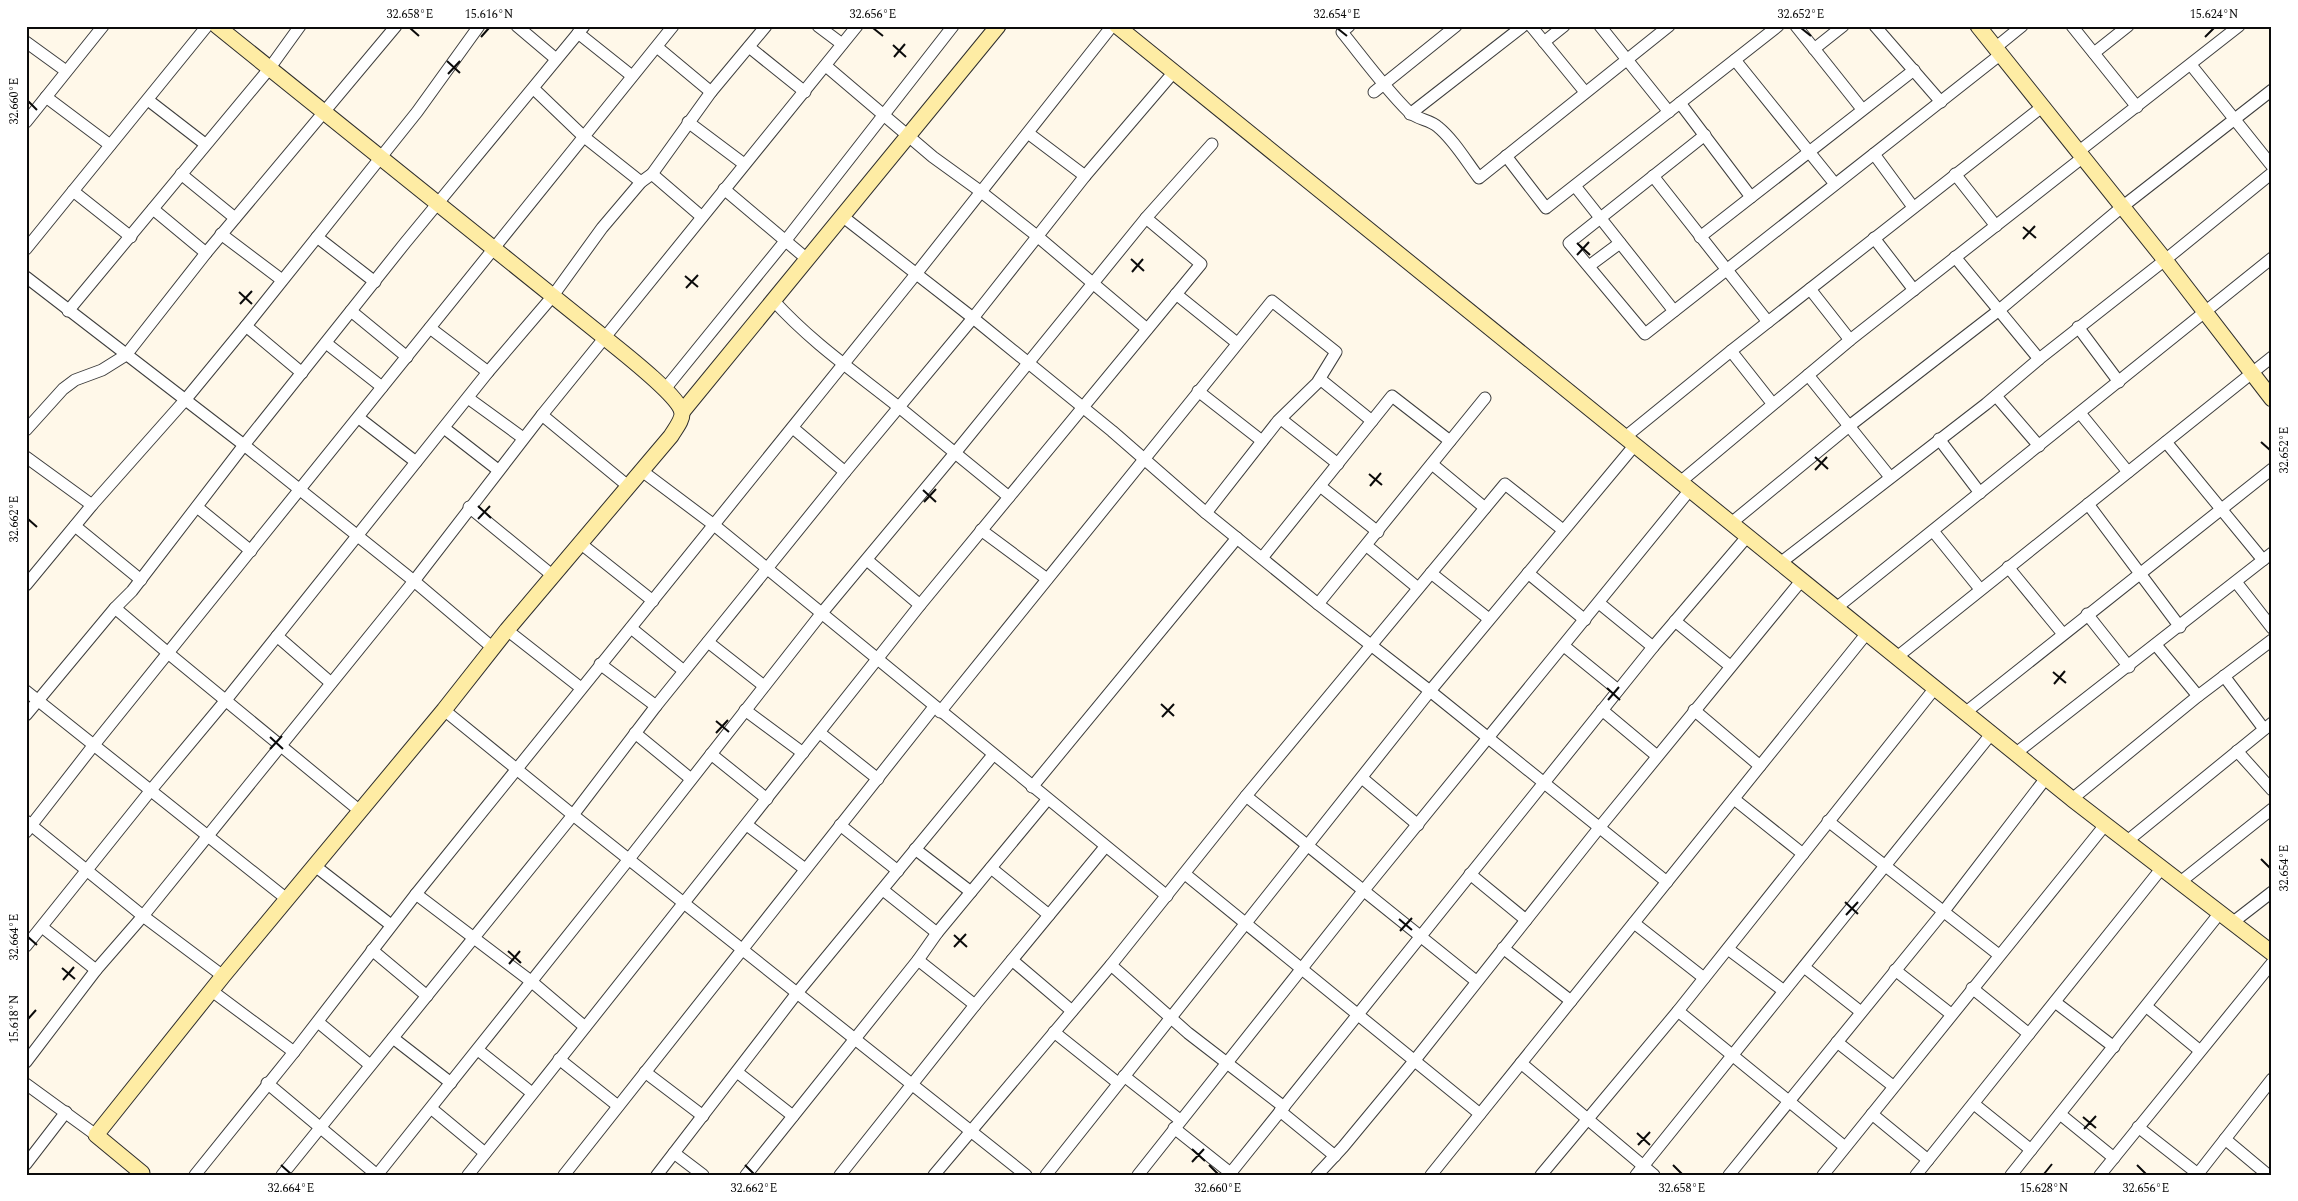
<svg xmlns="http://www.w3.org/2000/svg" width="2298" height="1201" viewBox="0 0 2298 1201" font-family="Spectral,serif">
  <rect width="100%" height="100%" fill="#fff8e9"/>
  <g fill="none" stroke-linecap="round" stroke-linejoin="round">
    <defs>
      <g id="street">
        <polyline points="517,26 556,59"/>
        <polyline points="818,26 842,44"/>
        <path d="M1349,26L1342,32C1363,58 1384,87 1408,111C1417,120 1429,119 1438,127C1454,140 1466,161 1479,178L1669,26"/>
        <polyline points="1531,26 1585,92"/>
        <polyline points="1600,26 1669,112"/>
        <polyline points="1796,26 1862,109"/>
        <polyline points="1875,26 1941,102"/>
        <polyline points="2072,26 2137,107"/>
        <polyline points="578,33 632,76"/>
        <polyline points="26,42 66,71"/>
        <polyline points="1544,42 1564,26"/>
        <polyline points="657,47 711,92"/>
        <polyline points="749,47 805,92"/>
        <polyline points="1995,48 2022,26"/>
        <polyline points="1814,49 1843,26"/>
        <polyline points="2094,53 2128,26"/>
        <polyline points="1735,60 1835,184"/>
        <polyline points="2191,65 2272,166"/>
        <polyline points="826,66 933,157 980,191 1037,236 1147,329"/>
        <polyline points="534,89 583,136 641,182"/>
        <polyline points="1374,92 1456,26"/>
        <polyline points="46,97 110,145"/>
        <polyline points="148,100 205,144"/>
        <polyline points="1680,103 1751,197"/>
        <polyline points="1410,114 1523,26"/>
        <polyline points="26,122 103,26"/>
        <polyline points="688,122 744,164"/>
        <polyline points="1028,133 1085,176"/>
        <polyline points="1705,135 1569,243 1645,334 2001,54"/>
        <polyline points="2078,152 2239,26"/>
        <polyline points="1874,154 1913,207"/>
        <polyline points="1506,156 1546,208 1778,26"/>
        <polyline points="181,174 235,218"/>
        <polyline points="652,174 702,217"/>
        <polyline points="1955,174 1996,226"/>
        <polyline points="1653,176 1768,322"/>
        <polyline points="1575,186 1674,311"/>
        <polyline points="724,189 807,259"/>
        <polyline points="73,191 131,237"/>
        <polyline points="153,209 206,253"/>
        <polyline points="842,216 973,318 1112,431 1206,513 1318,604 1430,691 1667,882"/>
        <polyline points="221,234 282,280"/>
        <polyline points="317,237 375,282"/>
        <polyline points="1700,237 1914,70"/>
        <polyline points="1874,238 1914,290"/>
        <polyline points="26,249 207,26"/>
        <polyline points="1955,257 2039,359"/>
        <polyline points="1589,266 1620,243"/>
        <polyline points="26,277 244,445 414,581 493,648"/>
        <polyline points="1810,289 1850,340"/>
        <polyline points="1176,294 1237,343"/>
        <path d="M773,300C812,343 855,372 900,408C936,437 972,467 1009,497"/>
        <polyline points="68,311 269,69 300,26"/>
        <polyline points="351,311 407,357"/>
        <polyline points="246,326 302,373"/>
        <polyline points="2078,327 2119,382"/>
        <polyline points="430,328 488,372"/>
        <polyline points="326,343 382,387"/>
        <polyline points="1731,351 1772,403"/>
        <polyline points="1808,375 1890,477"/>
        <polyline points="1320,379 1372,421"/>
        <polyline points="665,389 786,240 953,26"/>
        <polyline points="1198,391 1262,441"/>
        <polyline points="1996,396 2039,446"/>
        <polyline points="468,398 523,438"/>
        <polyline points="2080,413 2128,472"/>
        <polyline points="542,415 628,486"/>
        <polyline points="359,418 416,462"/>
        <polyline points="1281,419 1338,464"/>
        <polyline points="444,428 498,470"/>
        <polyline points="793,428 845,472"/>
        <polyline points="26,430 63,389 75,380 102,370 126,355 206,253 396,26"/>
        <polyline points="1624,438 1731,351 2042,107"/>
        <polyline points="1939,439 1980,493"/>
        <polyline points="2166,442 2263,560"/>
        <polyline points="26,457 92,505"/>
        <polyline points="1432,464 1485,508"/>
        <polyline points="642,471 714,525 1167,896"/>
        <polyline points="1679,483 1850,340 2082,158"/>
        <polyline points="1320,486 1378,532"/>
        <polyline points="2088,504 2180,627"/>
        <polyline points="197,507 251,551"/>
        <polyline points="469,507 552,575"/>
        <polyline points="1730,524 1848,427 1998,311 2122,207 2272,90"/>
        <polyline points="75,526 141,580"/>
        <polyline points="981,530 1047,579"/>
        <polyline points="1933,531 1980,589"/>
        <polyline points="580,543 653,601"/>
        <polyline points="1367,546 1418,588"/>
        <polyline points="1262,558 1392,396 1450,441"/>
        <polyline points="867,560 920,605"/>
        <polyline points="1779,564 1986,404 2039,359 2165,260 2272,173"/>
        <polyline points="2008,567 2063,634"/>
        <polyline points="1431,573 1489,619"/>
        <polyline points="1528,573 1585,620"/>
        <polyline points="2236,582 2272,628"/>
        <polyline points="26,585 92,505 186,399 246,326 417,112 479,26"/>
        <polyline points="1599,603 1653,647"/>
        <polyline points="1318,604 1485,398"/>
        <polyline points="115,608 168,653 360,811"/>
        <polyline points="1835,609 2272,258"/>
        <polyline points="2087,614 2129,667"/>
        <polyline points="1675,621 1730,666"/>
        <polyline points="631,628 684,671"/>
        <polyline points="507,630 581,688"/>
        <polyline points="277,636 331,683"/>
        <polyline points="708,642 764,686"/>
        <polyline points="2156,645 2198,696"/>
        <polyline points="1564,646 1618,690"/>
        <polyline points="1897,657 2272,357"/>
        <polyline points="600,664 656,706"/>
        <polyline points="2224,676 2264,729"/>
        <polyline points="26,691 288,900"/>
        <polyline points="444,710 573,815 1026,1175"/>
        <polyline points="745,710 803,753"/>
        <polyline points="1602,710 1657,756"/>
        <polyline points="1694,710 1760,766"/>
        <polyline points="940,712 1272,301 1336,352 1317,383 1278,421 1206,513"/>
        <polyline points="1966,712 2272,469"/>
        <polyline points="26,715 115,608 132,591 244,445 405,243 584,26"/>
        <polyline points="635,733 691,779"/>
        <polyline points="820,733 878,779"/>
        <polyline points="2237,751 2272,790"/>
        <polyline points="2016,753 2272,553"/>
        <polyline points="711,754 767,799"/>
        <polyline points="1362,778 1418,825"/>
        <polyline points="1032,787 1237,538"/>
        <polyline points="1246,796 1476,981"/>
        <polyline points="1734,799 1803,854"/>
        <polyline points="2072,799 2198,696 2272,640"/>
        <polyline points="26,821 143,916 223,976"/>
        <polyline points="1828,821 1999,955"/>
        <polyline points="747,825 805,869"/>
        <polyline points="840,825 898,871"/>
        <polyline points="26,832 93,746 673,26"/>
        <polyline points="2126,842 2272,723"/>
        <polyline points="915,849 971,892"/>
        <polyline points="315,866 391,925"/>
        <polyline points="991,868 1049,915"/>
        <polyline points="1185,874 1480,1114"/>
        <polyline points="1470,874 1526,920"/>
        <polyline points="2179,883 2272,809"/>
        <polyline points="883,890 937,933"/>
        <polyline points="416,894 532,982 585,1027"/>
        <polyline points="1634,923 1704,978"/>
        <polyline points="2232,923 2272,892"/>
        <polyline points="42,927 96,970"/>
        <polyline points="26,946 151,790 226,700 488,372 552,297 602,228 641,182 652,174 711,92 766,26"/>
        <polyline points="1503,948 1571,1001"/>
        <polyline points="1728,949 1784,991"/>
        <polyline points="372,950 427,996"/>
        <polyline points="918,960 975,1005"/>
        <polyline points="1012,960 1072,1011"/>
        <polyline points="1111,965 1188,1033 1284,1107"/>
        <polyline points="1804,967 1861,1012"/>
        <polyline points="1895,970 1951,1014"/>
        <polyline points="1972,988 2029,1034"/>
        <polyline points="212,991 294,1052"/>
        <polyline points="2055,1002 2114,1047"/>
        <polyline points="2147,1007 2199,1050"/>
        <polyline points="1678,1011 1845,1147"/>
        <polyline points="318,1022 370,1065"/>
        <polyline points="1054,1032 1118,1083"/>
        <polyline points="393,1038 451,1083"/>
        <polyline points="1837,1042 1893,1086"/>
        <polyline points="478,1050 532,1093"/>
        <polyline points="559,1059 618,1106"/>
        <polyline points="26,1062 96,970 143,916 414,581 542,415 857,26"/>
        <polyline points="1521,1063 1654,1175"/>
        <polyline points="645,1072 703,1116"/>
        <polyline points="737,1072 793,1116"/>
        <polyline points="1124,1076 1180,1120"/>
        <polyline points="267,1083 377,1175"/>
        <polyline points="26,1084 96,1135"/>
        <polyline points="1974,1104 2031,1150"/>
        <polyline points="432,1109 485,1153"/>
        <polyline points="1280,1111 1335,1156"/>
        <polyline points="1872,1114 1928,1160"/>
        <polyline points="2060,1114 2114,1158"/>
        <polyline points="2138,1127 2198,1174"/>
        <polyline points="1174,1128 1233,1175"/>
        <polyline points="2225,1139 2268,1175"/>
        <polyline points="674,1153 703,1175"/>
        <polyline points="26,1164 66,1112"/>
        <polyline points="195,1175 294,1052 416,894 916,274 1112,26"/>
        <polyline points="282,1175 573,815 656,706 845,472 973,318 1085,176 1173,73"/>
        <polyline points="377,1175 629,859 821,614 955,453 1146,218 1212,144"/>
        <polyline points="468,1175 920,605 1201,264 1146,218"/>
        <polyline points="564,1175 934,707"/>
        <polyline points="657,1175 797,993 993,755"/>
        <polyline points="746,1175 918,960 937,933 1047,800"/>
        <polyline points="840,1175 975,1005 1105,847"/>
        <polyline points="934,1175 1111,965 1246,796 1505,484 1563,530"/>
        <polyline points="1046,1175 1430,691 1634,446"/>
        <polyline points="1138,1175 1364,890 1689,491"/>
        <polyline points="1229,1175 1653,647 1746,538"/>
        <polyline points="1317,1175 1343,1147 1415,1060 1599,828 1801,581"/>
        <polyline points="1431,1175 1867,633"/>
        <polyline points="1541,1175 1678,1011 1935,688"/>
        <polyline points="1636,1175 1992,733"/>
        <polyline points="1729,1175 1944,911 2046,778"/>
        <polyline points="1823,1175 2105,825"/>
        <polyline points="1916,1175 2161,869"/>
        <polyline points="2011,1175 2219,914"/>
        <polyline points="2100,1175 2272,963"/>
        <polyline points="2197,1175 2272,1079"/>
      </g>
      <g id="secondary">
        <polyline points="1117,26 2072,799 2272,953"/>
        <polyline points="1978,26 2165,260 2272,399"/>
        <polyline points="682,412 998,26"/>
        <path d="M140,1175L142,1173L96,1135L223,976L444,710L507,630L671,436C675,429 683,420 682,412C678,395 621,351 605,338L217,26"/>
      </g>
    </defs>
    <use href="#street" stroke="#3e3e3e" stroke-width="13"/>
    <use href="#secondary" stroke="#2d2d2d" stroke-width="17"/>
    <use href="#street" stroke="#fff" stroke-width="11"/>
    <use href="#secondary" stroke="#feeca4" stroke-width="15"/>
  </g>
  <path fill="none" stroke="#0b0b0b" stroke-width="2" d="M410,28L419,36M873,28L883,36M1337,28L1347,36M1801,28L1811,36M481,37L489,28M2205,37L2214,28M893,45L906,57M894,57L905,44M447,61L460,73M448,74L460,61M28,101L37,110M2023,227L2036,238M2023,239L2035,226M1577,243L1590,255M1577,255L1589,242M1131,259L1144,271M1132,272L1143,259M685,276L698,287M686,288L698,275M239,292L252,304M240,304L252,291M2261,442L2270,450M1815,457L1828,469M1815,470L1827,457M1369,474L1382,485M1370,486L1381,473M923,490L936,502M924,502L936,489M478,506L491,518M28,519L37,527M478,519L490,506M2053,672L2066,683M2054,684L2065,671M1607,688L1620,700M1608,700L1619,687M1161,704L1174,716M1162,717L1174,704M716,721L729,732M716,733L728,720M270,737L283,749M270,749L282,736M2261,859L2270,868M1845,902L1858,914M1846,915L1858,902M1399,919L1412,930M1400,931L1412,918M954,935L967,947M28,937L37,945M954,947L966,934M508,951L521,963M509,964L520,951M62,968L75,979M63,980L74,967M28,1019L36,1010M2083,1117L2096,1128M2084,1129L2096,1116M1637,1133L1650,1145M1638,1145L1650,1132M1192,1149L1205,1161M1192,1162L1204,1149M281,1165L291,1174M745,1165L754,1174M1209,1165L1218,1174M1673,1165L1682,1174M2137,1165L2146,1174M2044,1174L2052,1164"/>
  <rect width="2298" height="1201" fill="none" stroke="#ffffff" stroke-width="55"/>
  <rect x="28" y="28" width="2242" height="1146" fill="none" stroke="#0b0b0b" stroke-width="2"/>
  <g font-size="12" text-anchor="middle" fill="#0b0b0b">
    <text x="410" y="18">32.658°E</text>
    <text x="489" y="18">15.616°N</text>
    <text x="873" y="18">32.656°E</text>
    <text x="1337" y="18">32.654°E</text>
    <text x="1801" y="18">32.652°E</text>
    <text x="2214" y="18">15.624°N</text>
    <text transform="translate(14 101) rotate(-90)" y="4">32.660°E</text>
    <text transform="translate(2284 450) rotate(-90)" y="4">32.652°E</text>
    <text transform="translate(14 519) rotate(-90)" y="4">32.662°E</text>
    <text transform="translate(2284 868) rotate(-90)" y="4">32.654°E</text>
    <text transform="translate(14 937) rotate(-90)" y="4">32.664°E</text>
    <text transform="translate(14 1019) rotate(-90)" y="4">15.618°N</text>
    <text x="291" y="1192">32.664°E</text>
    <text x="754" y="1192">32.662°E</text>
    <text x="1218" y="1192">32.660°E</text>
    <text x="1682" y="1192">32.658°E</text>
    <text x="2044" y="1192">15.628°N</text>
    <text x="2146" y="1192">32.656°E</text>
  </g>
</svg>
